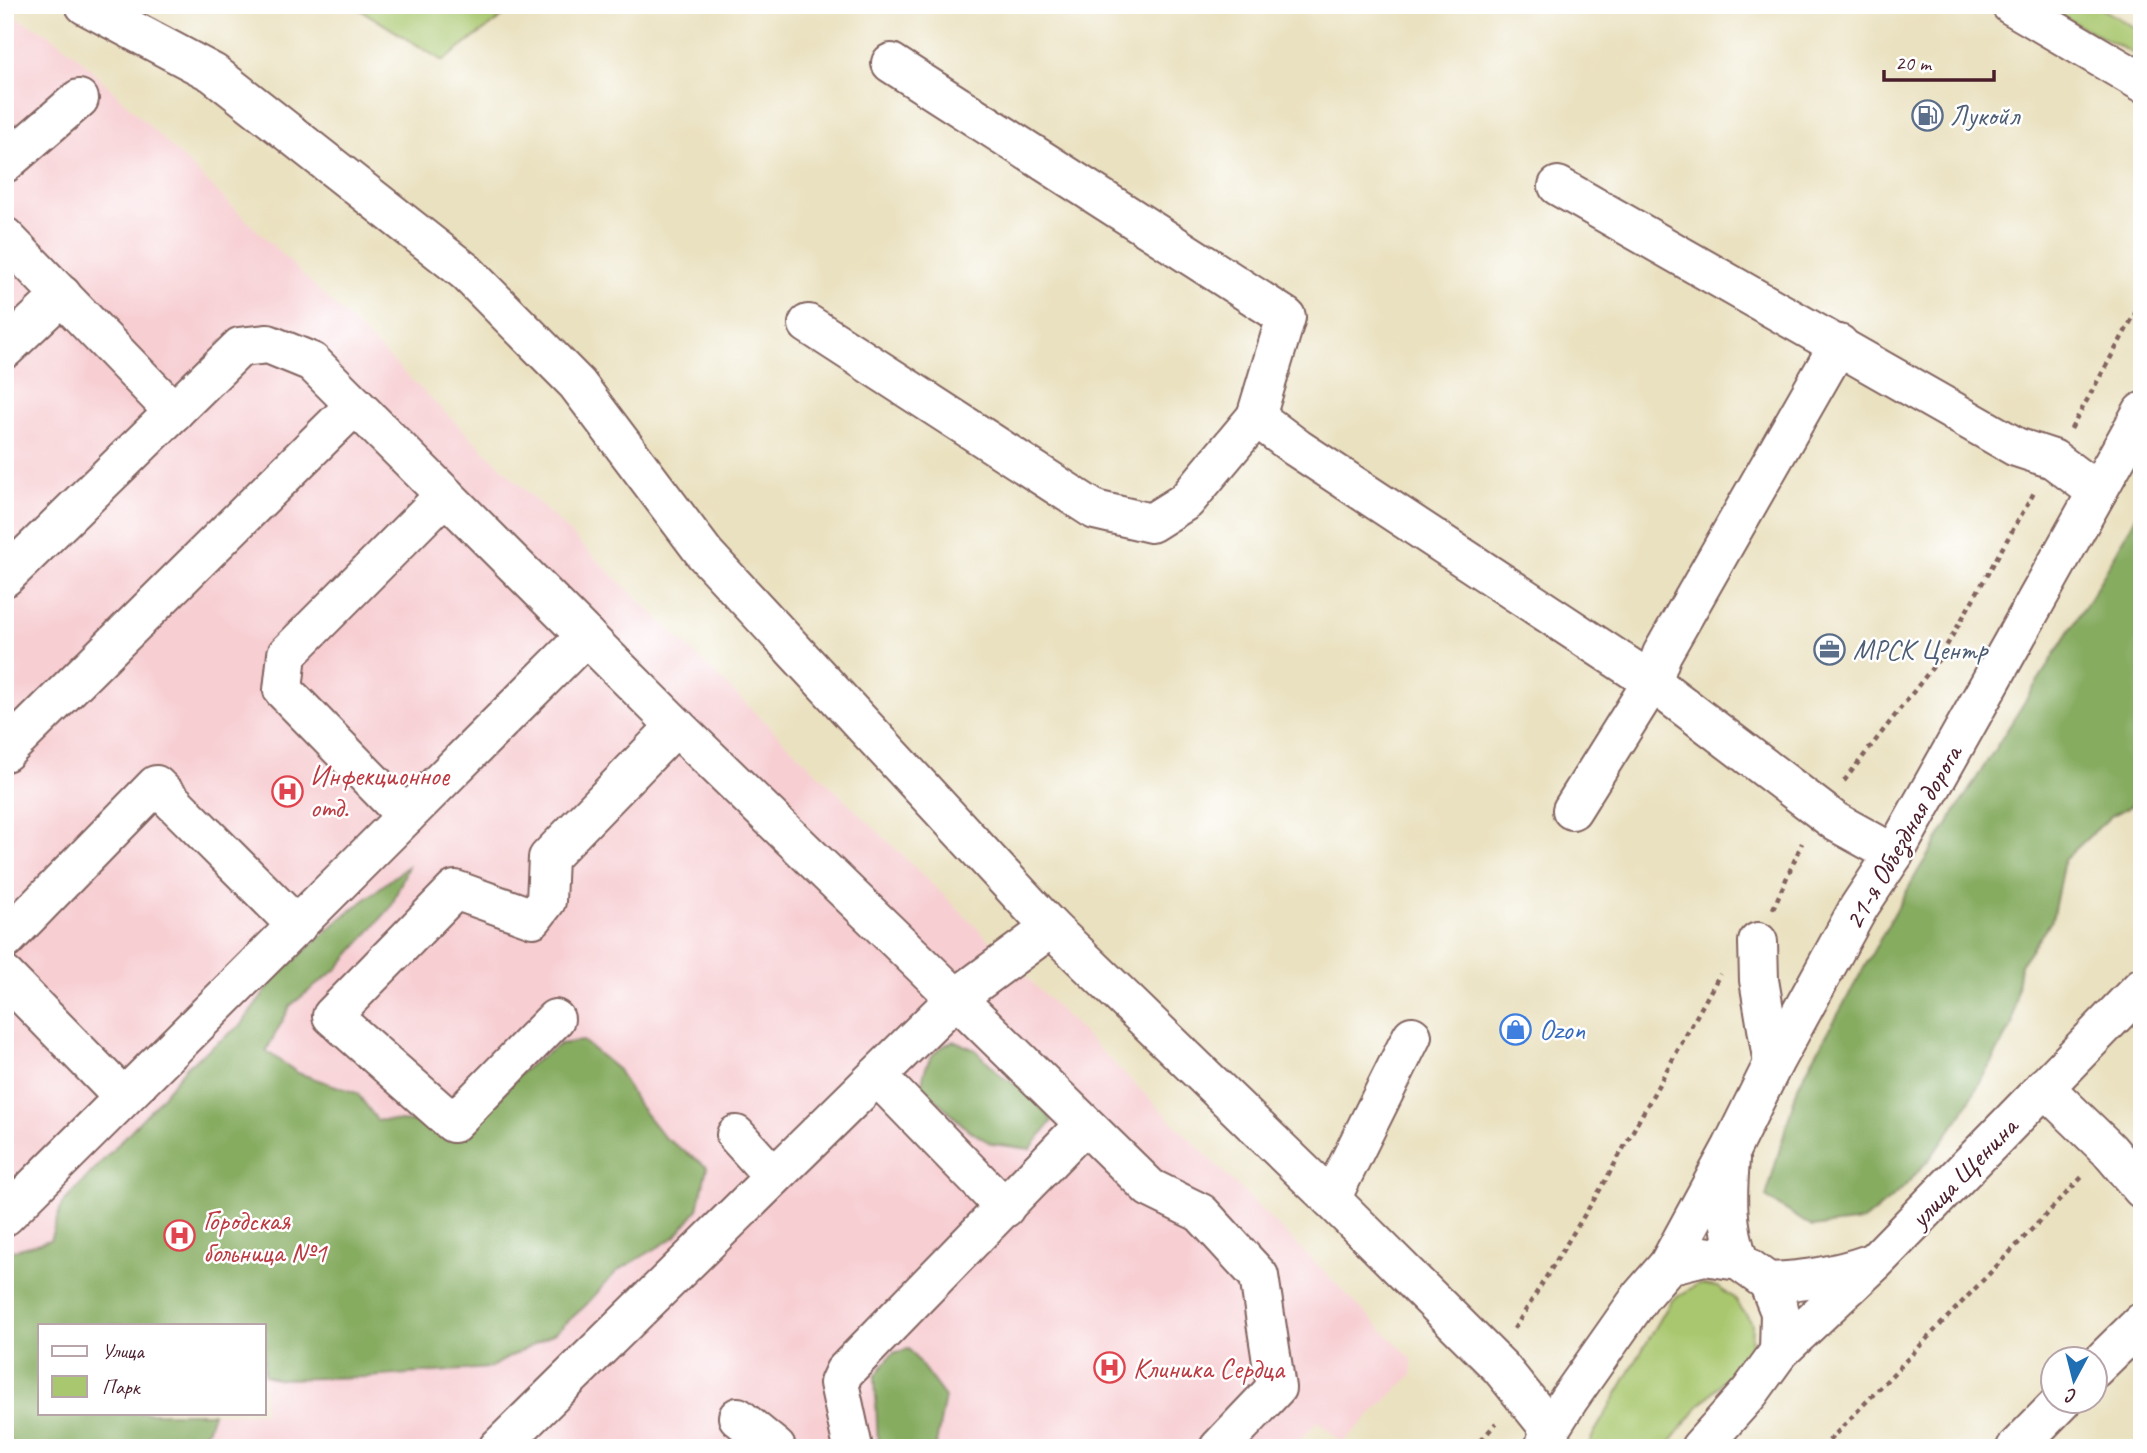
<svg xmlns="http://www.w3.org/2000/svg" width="2147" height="1453" viewBox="0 0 2147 1453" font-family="Caveat,sans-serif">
  <rect width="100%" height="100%" fill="#fff"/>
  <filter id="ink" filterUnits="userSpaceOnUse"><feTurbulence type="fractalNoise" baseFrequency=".0143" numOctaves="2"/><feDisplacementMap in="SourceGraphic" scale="14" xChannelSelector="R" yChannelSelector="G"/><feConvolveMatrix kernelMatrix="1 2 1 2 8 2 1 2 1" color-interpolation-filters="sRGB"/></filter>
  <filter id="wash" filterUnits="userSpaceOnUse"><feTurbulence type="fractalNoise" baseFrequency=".00686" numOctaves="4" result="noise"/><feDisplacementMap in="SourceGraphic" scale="28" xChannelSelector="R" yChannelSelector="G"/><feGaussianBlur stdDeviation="1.57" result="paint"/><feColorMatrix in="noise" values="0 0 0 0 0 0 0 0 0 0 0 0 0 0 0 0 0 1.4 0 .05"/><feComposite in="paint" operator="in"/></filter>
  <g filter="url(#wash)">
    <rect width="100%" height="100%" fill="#eae1c0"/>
    <path fill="#f7cfd3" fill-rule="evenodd" d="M5,12L48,34L76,55L968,919L1412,1359V1375L1342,1443L1318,1421L1292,1448H5ZM40,1325H264V1413H40Z"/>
    <g fill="#a9c76e" stroke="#7a734c" stroke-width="2">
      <polygon points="353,5 518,5 443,61"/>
      <polygon points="2040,5 2096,5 2142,32 2142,58"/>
      <polygon points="1698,1284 1717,1287 1733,1297 1752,1323 1751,1346 1740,1364 1699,1406 1666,1448 1588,1448 1593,1435 1671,1301"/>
    </g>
    <g fill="#86ac61" stroke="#686646" stroke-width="2">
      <polygon points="2142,506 2142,800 2111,816 2064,860 2052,920 2020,965 2012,1026 1963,1112 1931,1157 1902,1189 1863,1221 1812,1227 1766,1197 1798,1086 1918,871 2094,592"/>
      <polygon points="408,866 391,907 338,968 291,1005 266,1051 298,1073 357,1093 377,1120 461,1124 530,1065 560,1044 583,1041 618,1070 637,1103 664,1137 707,1167 698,1209 675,1237 616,1272 585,1306 555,1333 489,1368 368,1377 279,1379 264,1375 264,1325 40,1325 40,1413 213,1413 207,1431 173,1448 5,1448 5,1253 50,1240 62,1204 155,1105 187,1066 242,1024 275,978 340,919"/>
      <path d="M954,1041L976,1050L1004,1078L1033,1094L1052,1121L1030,1149L992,1144L967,1129L922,1086C924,1064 932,1049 954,1041Z"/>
      <polygon points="909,1349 945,1397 936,1444 938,1448 878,1448 875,1376 893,1353"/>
    </g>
  </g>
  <g filter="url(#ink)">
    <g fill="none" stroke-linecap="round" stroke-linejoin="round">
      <defs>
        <g id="minor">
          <polyline points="85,5 213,73 466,272 577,384 705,554 1051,928 1331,1199 1501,1368 1550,1429"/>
          <polyline points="2011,5 2142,82"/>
          <polyline points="891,63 1286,317 1256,417"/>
          <polyline points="5,163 79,99"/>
          <polyline points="1558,186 2016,447 2053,459 2097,492"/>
          <polyline points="5,237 174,412"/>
          <polyline points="808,324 1095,510 1151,523 1186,501 1256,417 1297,448 1652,682 1836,822 1894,854"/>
          <polyline points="5,349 62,295"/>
          <polyline points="445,495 287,654 283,690 406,816 586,636"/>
          <polyline points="5,577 240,347 268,344 312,362 676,726 956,998 1051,928"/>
          <polyline points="5,752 355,405"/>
          <polyline points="1572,810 1652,682 1662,654 1839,344"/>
          <polyline points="5,940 156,785 297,926"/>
          <polyline points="1758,942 1759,980 1773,1064"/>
          <polyline points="5,976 123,1097"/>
          <polyline points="555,1019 453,1123 332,1016 455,890 533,918 546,901 548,858 676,726"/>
          <polyline points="877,1076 1005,1208"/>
          <polyline points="2044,1087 2109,1150 2142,1189"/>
          <polyline points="736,1135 773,1176"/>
          <polyline points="1331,1199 1412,1036"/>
          <polyline points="5,1216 406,816"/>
          <polyline points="2094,1369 2142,1322"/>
          <polyline points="738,1417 776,1448"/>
          <polyline points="498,1448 956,998 1150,1188 1201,1213 1259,1276 1276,1388 1219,1448"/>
          <polyline points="853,1448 839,1383 844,1372 1084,1125"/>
          <polyline points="2016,1448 2063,1400"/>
        </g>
        <g id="major">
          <path d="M1730,1159C1727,1197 1726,1225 1739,1261"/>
          <polyline points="1668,1265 1704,1256 1739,1261 1768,1282 1780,1312 1779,1352"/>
          <path d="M1768,1282C1803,1281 1835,1276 1869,1264"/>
          <polyline points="1544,1448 1550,1429 1569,1399 1642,1295 1668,1265 1732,1147 1773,1064 1859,907 1894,854 2142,412"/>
          <polyline points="1700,1448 1750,1392 1779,1352 1874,1263 2142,987"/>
        </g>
      </defs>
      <use href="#minor" stroke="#82635f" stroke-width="42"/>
      <use href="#major" stroke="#82635f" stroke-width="42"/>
      <g stroke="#82635f" stroke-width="4.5" stroke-dasharray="5 5" stroke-linecap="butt">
        <polyline points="2071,429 2142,301"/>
        <polyline points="1844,781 1939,659 2035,491"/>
        <polyline points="1773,909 1802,843"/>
        <polyline points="1514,1329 1603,1185 1720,974"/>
        <polyline points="1475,1448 1496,1423"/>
        <polyline points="1822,1448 2083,1176"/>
      </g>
      <use href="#minor" stroke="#fff" stroke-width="38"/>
      <use href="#major" stroke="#fff" stroke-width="38"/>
    </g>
  </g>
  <defs>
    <symbol id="fuel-ring" viewBox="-11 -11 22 22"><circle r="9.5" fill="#fff" stroke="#5c6f8a" stroke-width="1.5"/><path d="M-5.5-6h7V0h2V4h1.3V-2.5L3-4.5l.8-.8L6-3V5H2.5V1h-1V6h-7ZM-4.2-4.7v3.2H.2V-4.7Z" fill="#5c6f8a"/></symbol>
    <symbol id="office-ring" viewBox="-11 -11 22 22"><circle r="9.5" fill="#fff" stroke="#5c6f8a" stroke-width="1.5"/><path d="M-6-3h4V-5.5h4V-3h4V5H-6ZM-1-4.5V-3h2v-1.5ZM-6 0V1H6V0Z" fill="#5c6f8a"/></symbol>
    <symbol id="hospital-ring" viewBox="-11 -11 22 22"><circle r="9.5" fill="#fff" stroke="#e0444e" stroke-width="1.5"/><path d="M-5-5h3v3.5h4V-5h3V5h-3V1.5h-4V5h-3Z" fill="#e0444e"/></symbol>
    <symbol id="shop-ring" viewBox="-11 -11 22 22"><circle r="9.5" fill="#fff" stroke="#3f7fe0" stroke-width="1.5"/><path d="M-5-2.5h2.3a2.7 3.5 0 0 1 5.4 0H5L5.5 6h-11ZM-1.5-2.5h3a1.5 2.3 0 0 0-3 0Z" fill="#3f7fe0"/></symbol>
  </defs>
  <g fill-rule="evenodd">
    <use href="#fuel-ring" x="1910" y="98" width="35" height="35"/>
    <use href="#office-ring" x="1812" y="632" width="35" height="35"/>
    <use href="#hospital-ring" x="270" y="774" width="35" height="35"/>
    <use href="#shop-ring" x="1498" y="1012" width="35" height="35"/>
    <use href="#hospital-ring" x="162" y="1218" width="35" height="35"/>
    <use href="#hospital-ring" x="1092" y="1350" width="35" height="35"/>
  </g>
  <g text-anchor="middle" stroke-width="5" stroke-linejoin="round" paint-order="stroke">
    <g font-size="28" fill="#4e5e75" stroke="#fff" text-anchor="start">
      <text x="1950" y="125">Лукойл</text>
      <text x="1853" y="659">МРСК Центр</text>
    </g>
    <g font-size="28" fill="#be3a42" stroke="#fff" text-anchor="start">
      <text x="310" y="785">Инфекционное<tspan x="310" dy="32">отд.</tspan></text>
      <text x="203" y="1230">Городская<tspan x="203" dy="32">больница №1</tspan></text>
      <text x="1133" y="1378">Клиника Сердца</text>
    </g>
    <g font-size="28" fill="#4a1f2b" stroke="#fff">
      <text transform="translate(1902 837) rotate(-60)" y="10">21-я Объездная дорога</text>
      <text transform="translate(1963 1172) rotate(-46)" y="10">улица Щенина</text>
    </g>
    <g font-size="28" fill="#366cbe" stroke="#fff" text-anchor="start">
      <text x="1539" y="1039">Ozon</text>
    </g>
  </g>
  <rect width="2147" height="1453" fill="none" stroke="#fff" stroke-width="28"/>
  <rect x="38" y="1324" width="228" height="91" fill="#ffffff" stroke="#b7a5aa" stroke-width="2"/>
  <rect x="52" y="1346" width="35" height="10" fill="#ffffff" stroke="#b7a5aa" stroke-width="2"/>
  <text x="102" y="1358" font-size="21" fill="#4a1f2b">Улица</text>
  <rect x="52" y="1376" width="35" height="21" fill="#a9c76e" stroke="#b7a5aa" stroke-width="2"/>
  <text x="102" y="1394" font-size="21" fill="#4a1f2b">Парк</text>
  <g transform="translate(2074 1380) rotate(187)"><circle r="33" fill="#ffffff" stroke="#b7a5aa" stroke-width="2"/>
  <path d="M0-5L12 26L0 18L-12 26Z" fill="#1f6fb2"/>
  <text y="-10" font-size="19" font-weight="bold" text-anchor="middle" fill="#4a1f2b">С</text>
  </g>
  <path d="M1884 70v10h110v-10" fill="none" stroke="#4a1f2b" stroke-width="3.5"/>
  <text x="1895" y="70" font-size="21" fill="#4a1f2b" stroke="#ffffff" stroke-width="5" paint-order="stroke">20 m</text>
</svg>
